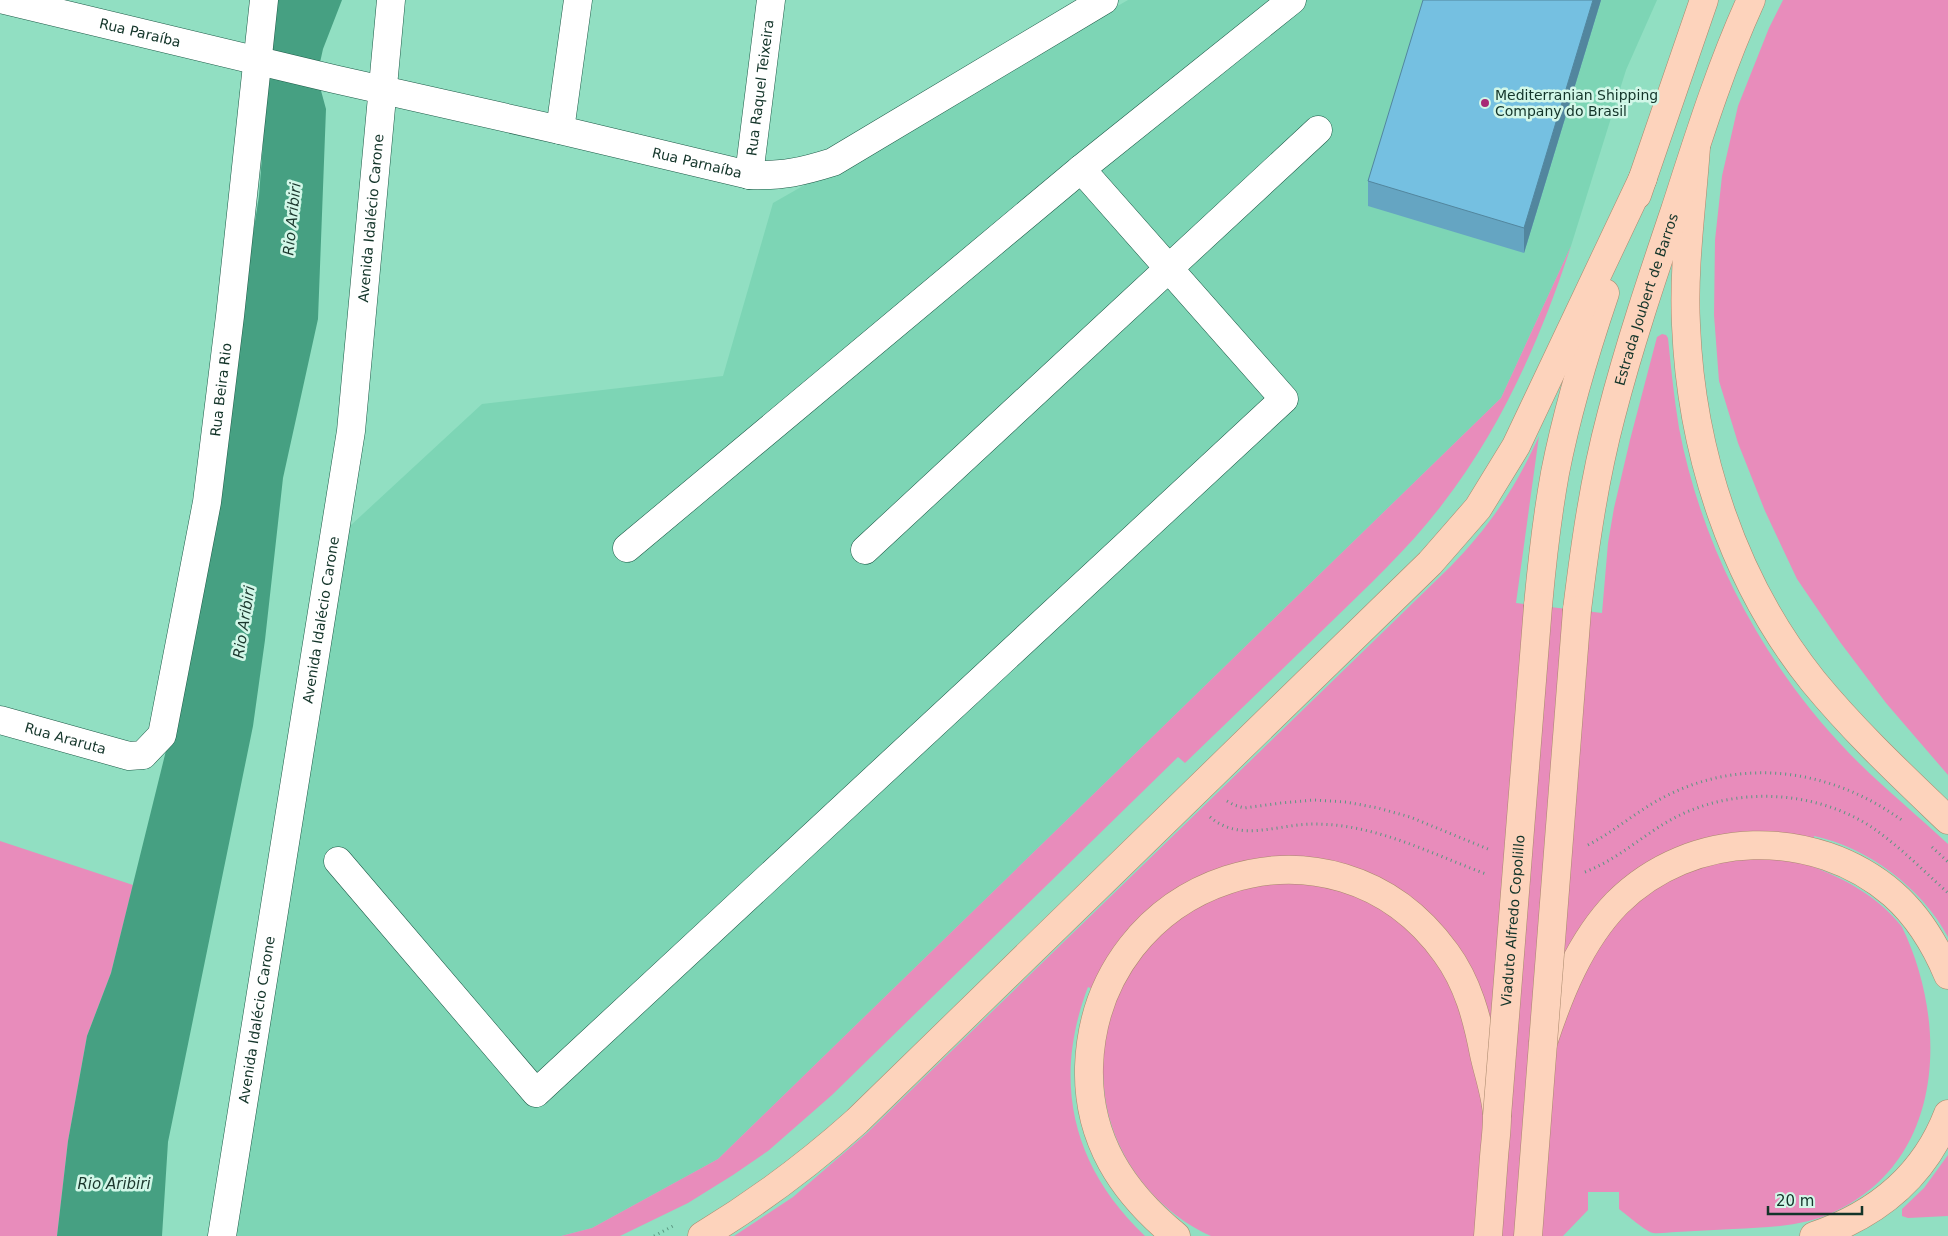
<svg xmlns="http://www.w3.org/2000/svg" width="1948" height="1236" viewBox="0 0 1948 1236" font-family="'DejaVu Sans',sans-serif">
  <rect width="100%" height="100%" fill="#91dfc2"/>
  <polygon fill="#7dd5b5" points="1128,0 1657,0 1626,70 1571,246 1501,398 718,1159 592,1228 561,1236 229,1236 350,526 482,404 723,376 773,203"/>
  <g fill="#e88cbb">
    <polygon points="1783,0 1948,0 1948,775 1886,703 1840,642 1797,579 1765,511 1738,443 1719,381 1714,315 1715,240 1722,176 1738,106 1769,28"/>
    <path d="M1571,246C1541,338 1501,429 1441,506C1408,549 1368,586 1329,624C1281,670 1233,717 1185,763L1178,757L832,1095L768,1151L733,1175L688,1203L620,1236H561L592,1228L718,1159L1501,398Z"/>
    <path d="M1662,334L1666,335L1668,338C1671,368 1674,398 1679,428C1702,548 1763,664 1848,752C1880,785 1915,813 1948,844V937C1922,888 1867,847 1814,836L1809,865C1845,879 1878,896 1902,927C1948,1022 1946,1159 1836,1211C1804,1227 1768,1227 1733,1229C1714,1230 1695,1231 1676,1232C1669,1232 1660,1234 1653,1233C1645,1231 1627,1215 1619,1209V1192H1588V1210L1563,1236H1211C1153,1210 1109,1151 1104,1087C1101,1057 1104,1025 1104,995L1088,987C1052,1081 1072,1167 1145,1236H734L793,1197L867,1133L1451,566C1490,526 1516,487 1539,436L1516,603L1602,613L1608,543L1614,508L1630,440L1657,337Z"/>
    <polygon points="0,841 133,885 111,973 87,1036 68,1141 57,1236 0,1236"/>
    <polygon points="1948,1155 1948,1216 1908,1218 1902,1216 1902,1209 1924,1188"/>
  </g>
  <polygon fill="#46a082" points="277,0 342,0 323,49 317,76 326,109 318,319 283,478 265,640 253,726 168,1142 162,1236 57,1236 68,1141 87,1036 111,973 179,698 259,196 266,102"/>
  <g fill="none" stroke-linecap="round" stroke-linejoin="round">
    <defs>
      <g id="minor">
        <path id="s1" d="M4,0L334,79L560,130L749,175C783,176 801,172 833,162L1104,0"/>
        <polyline points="560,130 578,0"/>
        <path id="s2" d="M749,175L771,0"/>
        <polyline points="627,548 1081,169 1292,0"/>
        <polyline points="865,550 1318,130"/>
        <path id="s3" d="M0,720L129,756L143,755L162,735L207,502L230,316L264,0"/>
        <polyline points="338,861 536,1093 1284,399 1081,169"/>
        <path id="s4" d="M222,1236L351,431L391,0"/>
      </g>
      <g id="major">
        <path d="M1696,147C1692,206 1683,266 1686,325C1691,452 1733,581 1813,681C1854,731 1901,775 1948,820"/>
        <polyline points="1637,195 1704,0"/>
        <path d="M1538,606C1542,562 1547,517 1555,473C1567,412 1585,352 1605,293"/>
        <path id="s5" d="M1577,610C1585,545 1594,480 1611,416C1629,346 1652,278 1675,210C1698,139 1720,68 1751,0"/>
        <path d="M702,1236C758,1202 808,1165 857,1121L1430,563L1478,508L1516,446L1643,178"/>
        <path d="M1176,1236C1122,1192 1087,1139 1089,1067C1095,877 1333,796 1446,953C1468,983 1477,1018 1484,1054C1488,1073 1497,1098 1497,1117C1497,1130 1495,1144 1494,1157C1492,1183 1490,1210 1488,1236"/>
        <path d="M1528,1236L1543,1043C1559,994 1580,941 1617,903C1691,829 1814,826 1893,894C1918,916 1935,944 1948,975"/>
        <path d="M1814,1236C1876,1215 1924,1177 1948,1114"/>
      </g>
    </defs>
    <use href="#minor" stroke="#1d5a47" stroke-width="29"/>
    <use href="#major" stroke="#aa886c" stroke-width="29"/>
    <g stroke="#5b9681" stroke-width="3" stroke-dasharray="1 4" stroke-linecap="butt">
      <polyline points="1227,801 1234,805 1244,808 1281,803 1314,800 1346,802 1378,808 1410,817 1488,849"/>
      <path d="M1210,817C1240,843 1278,824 1314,824C1376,824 1429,853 1486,874"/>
      <path d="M1588,845C1615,831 1638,810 1666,796C1745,756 1833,770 1903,821"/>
      <polyline points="1932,847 1948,862"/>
      <path d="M1585,872C1619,859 1645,833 1676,817C1737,786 1816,790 1873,828C1900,847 1924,871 1948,893"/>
      <polyline points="654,1236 673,1226"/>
    </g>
    <use href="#minor" stroke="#fff" stroke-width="28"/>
    <use href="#major" stroke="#fdd3bc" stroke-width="28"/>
    <defs>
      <g id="major-bridge">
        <polyline points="1543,1043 1577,610"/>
        <path id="s6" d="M1497,1116L1538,606"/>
      </g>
    </defs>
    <use href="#major-bridge" stroke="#aa886c" stroke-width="29" stroke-linecap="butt"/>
    <use href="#major-bridge" stroke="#fdd3bc" stroke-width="28"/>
  </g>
  <polygon fill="#65a5c2" points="1601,0 1524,253 1368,206 1368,181"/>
  <polygon fill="#52869e" points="1593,0 1601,0 1524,253 1524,228"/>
  <polygon fill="#75c0e1" stroke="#52869e" points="1423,0 1593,0 1524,228 1368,181"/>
  <circle fill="#a82876" stroke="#d2f7e8" stroke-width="2" cx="1485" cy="103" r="5"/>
  <g text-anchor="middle" stroke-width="5" stroke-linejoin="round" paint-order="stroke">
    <g font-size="14" fill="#133429" stroke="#d2f7e8">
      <text dy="5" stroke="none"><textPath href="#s1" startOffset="140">Rua Paraíba</textPath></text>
      <text dy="5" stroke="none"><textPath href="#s2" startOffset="88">Rua Raquel Teixeira</textPath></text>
      <text dy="5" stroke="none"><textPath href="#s1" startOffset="712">Rua Parnaíba</textPath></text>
      <text dy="5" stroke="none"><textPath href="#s4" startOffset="1029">Avenida Idalécio Carone</textPath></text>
      <text dy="5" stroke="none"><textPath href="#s5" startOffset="319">Estrada Joubert de Barros</textPath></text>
      <text dy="5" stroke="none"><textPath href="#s3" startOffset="526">Rua Beira Rio</textPath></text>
      <text dy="5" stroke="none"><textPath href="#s4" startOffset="624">Avenida Idalécio Carone</textPath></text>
      <text dy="5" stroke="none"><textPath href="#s3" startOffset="68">Rua Araruta</textPath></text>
      <text dy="5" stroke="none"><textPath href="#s6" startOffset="196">Viaduto Alfredo Copolillo</textPath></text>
      <text dy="5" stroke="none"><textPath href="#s4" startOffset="219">Avenida Idalécio Carone</textPath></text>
    </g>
    <g font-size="14" fill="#133429" stroke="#d2f7e8" text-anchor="start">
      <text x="1495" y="100">Mediterranian Shipping<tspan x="1495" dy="16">Company do Brasil</tspan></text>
    </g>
    <g font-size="15" font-style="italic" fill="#1b372d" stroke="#d2f7e8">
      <text transform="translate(292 219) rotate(-84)" y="5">Rio Aribiri</text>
      <text transform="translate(244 622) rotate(-81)" y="5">Rio Aribiri</text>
      <text x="114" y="1189">Rio Aribiri</text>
    </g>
  </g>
  <path d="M1768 1206v8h94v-8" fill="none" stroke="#133429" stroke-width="2.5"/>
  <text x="1776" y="1206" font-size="15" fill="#133429" stroke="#d2f7e8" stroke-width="4" paint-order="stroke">20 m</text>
</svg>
